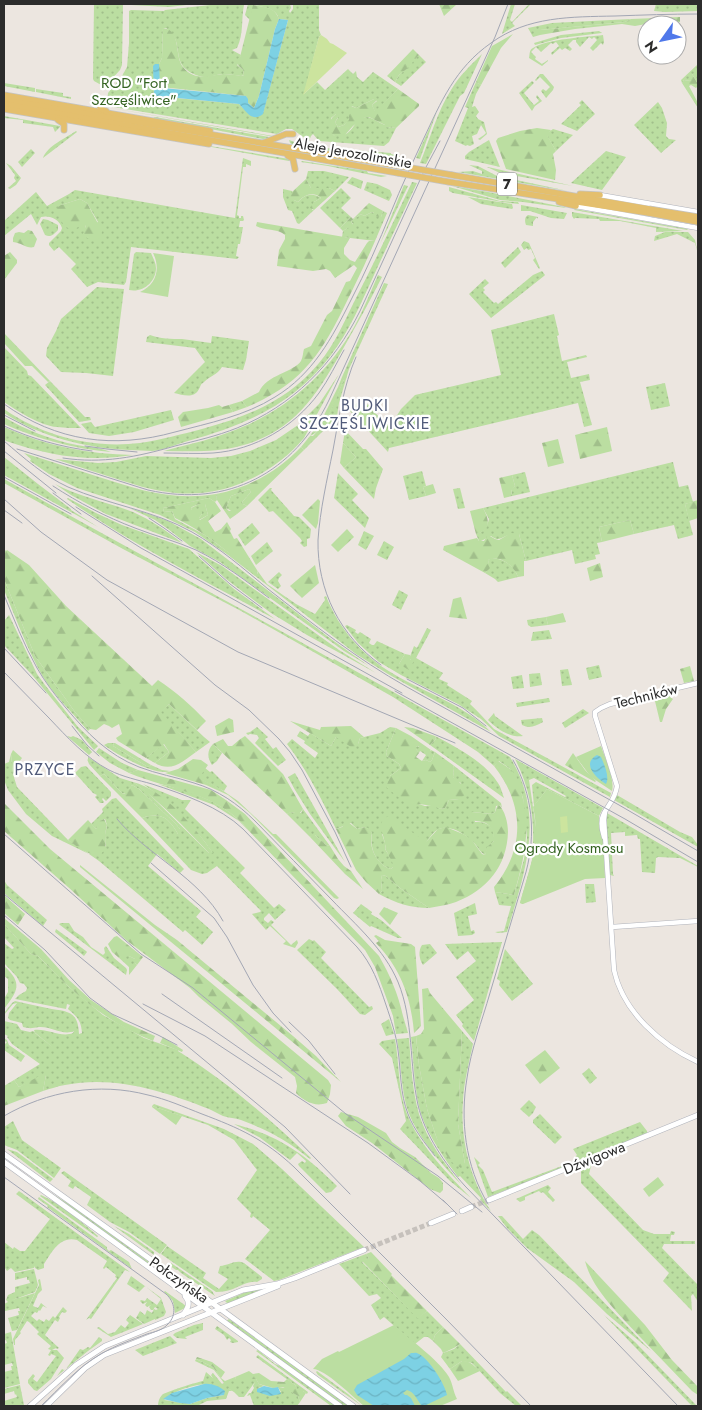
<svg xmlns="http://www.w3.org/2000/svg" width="702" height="1410" viewBox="0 0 702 1410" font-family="Jost,sans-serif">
  <defs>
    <pattern id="grass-dots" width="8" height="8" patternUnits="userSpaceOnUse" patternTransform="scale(1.25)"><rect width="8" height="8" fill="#bbdea1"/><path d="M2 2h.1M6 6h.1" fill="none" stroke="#a1bf8b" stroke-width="1.8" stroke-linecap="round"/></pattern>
    <pattern id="forest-firs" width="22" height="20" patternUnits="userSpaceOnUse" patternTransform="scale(1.25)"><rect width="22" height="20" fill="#bbdea1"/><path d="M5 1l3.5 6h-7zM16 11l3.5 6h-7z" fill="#a1bf8b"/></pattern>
    <pattern id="water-waves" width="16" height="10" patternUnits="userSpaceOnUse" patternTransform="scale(1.25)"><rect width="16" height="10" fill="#7dd1e4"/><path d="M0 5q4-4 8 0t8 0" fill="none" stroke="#6cb4c4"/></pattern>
  </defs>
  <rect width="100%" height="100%" fill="#ece6e0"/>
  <g fill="url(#grass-dots)" fill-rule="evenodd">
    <polygon points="94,4 123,4 122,65 120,70 110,81 107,80 107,83 103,86 94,81 93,79"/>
    <polygon points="131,4 195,4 169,7 131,5"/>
    <path d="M219,4L244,5C241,19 244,33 237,48L232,50L241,55L237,65L243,70L244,75L241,76C236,75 229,74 222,74C214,75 208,79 199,76C166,65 188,43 166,28H163L162,58L159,64H155V96L239,104L245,110L261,115L263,113L288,20L279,19C276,8 264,7 254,5L250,20L245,15L248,4H290L291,8L289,11L290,13L293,9V4H319V30L321,35L319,37L304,94L317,82L325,90L348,69L353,74L356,71L357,77L363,82L373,72L398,89L375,112L372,105L377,101L374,99L356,108L352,106L349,109V121L344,125L338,127L335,122L338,118L336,114L331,118L333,135C354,140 352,118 366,117C372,117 379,123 385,125L386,127L396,128L389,142L384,146L319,141L313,134L311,136L309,141L292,129H286L277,134L107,106L108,93L122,76L127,67L129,43V11L131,10L164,11L165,10Z"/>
    <polygon points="511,4 515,4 510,20 512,22 529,4 531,4 512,23 515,26 502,34"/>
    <polygon points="656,4 698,4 698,11 665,12 654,11"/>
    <polygon points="631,19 625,22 540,30 540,35 533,37 528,28 552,23"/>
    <polygon points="599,31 602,33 561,38 535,45 534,43 561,35"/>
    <path d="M603,35L604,42L603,45L601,43L593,51L590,48L597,40L594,37L592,39L589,37L580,47L576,42V40H573L568,45L572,49L570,51L565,48L562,50L560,48L552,55L551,53L559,46L556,42L553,44L551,43L541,52L536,47L531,52L536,57L535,59L542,64L548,60V61L542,66L529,58C530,54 529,50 533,48C546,39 587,37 603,35Z"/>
    <path d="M482,54L464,93L460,96L426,164L420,163C430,139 437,112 451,90C459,76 471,65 482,54Z"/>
    <polygon points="419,55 426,62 401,86 395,82 399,75 412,64 411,63"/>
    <polygon points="697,65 698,84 692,74 691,81 684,80 682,83 681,80"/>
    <polygon points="540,74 543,74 554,87 553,90 546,98 541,91 543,89 546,91 550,87 540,77 536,81 535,80"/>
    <polygon points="532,81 534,83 524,93 534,105 539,101 536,97 537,95 542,101 535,106 532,111 519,93"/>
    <polygon points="476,82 481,85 476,94 472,107 475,106 479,112 476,116 478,119 484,122 487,134 480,140 478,139 484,135 486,133 481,125 477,134 472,136 474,144 470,146 467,145 466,146 455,141 468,108 465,107"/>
    <polygon points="4,83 35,88 35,92 4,86"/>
    <polygon points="36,89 63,93 63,96 71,97 71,99 36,92"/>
    <polygon points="582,100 595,114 577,131 561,124 581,105 579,103"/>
    <polygon points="658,102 662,108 667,123 666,136 669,139 676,140 661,153 634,125"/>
    <polygon points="105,107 273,136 269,136"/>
    <polygon points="437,111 420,159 416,158"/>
    <polygon points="4,116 60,126 60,127 55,132 53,127 23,123 23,120 4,118"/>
    <polygon points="155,117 269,137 273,137 263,139 153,118"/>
    <polygon points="553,129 573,135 556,151 546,134"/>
    <path d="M76,131L77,132L43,158C47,146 66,138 76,131Z"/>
    <polygon points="173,140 289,159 289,161"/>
    <polygon points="289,140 306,146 345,150 386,157 392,159 373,156 372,158 293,145 290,143"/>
    <polygon points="489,140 500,167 465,159 465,156 469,152"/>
    <polygon points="31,149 35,153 22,167 18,162"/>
    <polygon points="352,150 391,153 391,154 399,156 402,160"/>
    <polygon points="606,151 626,157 602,190 571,183"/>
    <path d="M243,158L251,161V166L246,164V167H243L237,215L239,216V218H241V216H243L244,220L243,221H240L239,227H243L240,244H238L236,256L239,257L237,259L131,247L126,282L124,285L98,282L87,287L71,269L76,264L59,247L54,251L49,245V243L61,231L62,228C59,219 50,215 41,217L37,225L31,214L4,236V221L36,192L47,206L69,194L75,190L235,218ZM80,199L87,203L98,222L86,228L85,225H80L61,205Z"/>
    <polygon points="302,161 367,171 368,173 387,176 381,177 328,166 301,162"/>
    <polygon points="6,163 11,166 21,178 16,185 10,189 8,188 16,181 14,178 15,175"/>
    <polygon points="469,165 478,166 497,176 568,191 458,172 473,171 482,174 482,171"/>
    <polygon points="487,167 488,167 573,186 500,173"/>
    <polygon points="308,171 324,171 349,177 335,191 329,188 311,188 306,179"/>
    <polygon points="352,177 363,181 361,189 347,183"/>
    <polygon points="367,182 377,184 390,190 392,195 389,201 364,190"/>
    <path d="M412,182L417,183C403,213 388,244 374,275C361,303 350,330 331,355C294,404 246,425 188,441C177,444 164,450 152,451C145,451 137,450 129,450C85,448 41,437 4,413V409C43,436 92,449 140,443C161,440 182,434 202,429C249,416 287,401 319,363C335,344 345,320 356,298C376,259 394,221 412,182Z"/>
    <polygon points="404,185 408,186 380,244"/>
    <polygon points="452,186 488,192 564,207 566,208 523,202 500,200"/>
    <polygon points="449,187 500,201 518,202 519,204 502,202 453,193 449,191"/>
    <polygon points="341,188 351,198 341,208 351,217 340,228 320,208"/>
    <path d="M283,189L292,191L294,200L298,202C304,195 312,192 321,198L314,202L312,210H314L299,224L297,223L292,211L288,210L283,197Z"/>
    <polygon points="468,197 512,204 513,208 512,209 481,204"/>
    <polygon points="521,205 567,213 564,219 551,218 530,211 521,211"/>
    <polygon points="575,209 688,229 687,230 574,210"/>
    <polygon points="383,211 387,213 375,241 342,237 343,231 353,224 351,221 361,214 364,216 372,212 381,217"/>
    <polygon points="572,212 683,231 656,232 656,228 620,221 600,221 599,219 575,218 574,219 572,216"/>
    <path d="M528,215L538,217V219L537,217L533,222V226L526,225C525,222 524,217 528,215Z"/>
    <path d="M43,219L48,220L58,225V230C54,234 51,238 45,235L40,224Z"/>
    <polygon points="665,232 688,232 695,240 698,254 695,243 677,234 654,241 655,236"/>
    <polygon points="524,241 529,243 540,268 539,269 533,260 535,258 531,249 528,250 527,248 524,250 521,245"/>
    <polygon points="518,247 521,252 505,268 501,263"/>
    <path d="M136,252L151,253C153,258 156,263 156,268C156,282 143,293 129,290L134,254Z"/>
    <polygon points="542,271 545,275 544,276 491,318 469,294 485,279 489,283 483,288 485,290 483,292 494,303 496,302 498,304 533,275"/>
    <path d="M378,275L382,277C370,301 357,324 344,347C318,393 295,432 240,446C215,453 190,451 164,451C185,445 206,441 227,433C280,415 326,377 354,327C363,311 370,293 378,275Z"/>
    <polygon points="384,283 388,284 349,369 339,403 335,429 331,429 330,424 304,450 301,447 310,436 313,436 320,428 329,414 344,379 338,387 342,377"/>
    <polygon points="97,287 124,289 113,376 86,373 61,372 46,356 47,348 56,331 61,319"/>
    <path d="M554,314L559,335L557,336L562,361L586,355L587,357L567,362L571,378L589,374L590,380L580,382L592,425L584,427L578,403L389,448L388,452L350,411L349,410L360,400L366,406L368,404C375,413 381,422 394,420L401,409L415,395L501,375L491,330Z"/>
    <path d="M150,335C160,339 172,339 182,339C192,340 201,342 211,343L212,336L249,341L246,360L243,370L222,367C217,375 210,376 204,382C199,386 202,384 199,389C194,399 183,395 174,393L205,362L195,348L146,342L147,337Z"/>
    <path d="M4,347L27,371L28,375L31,376L81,428C73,428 65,428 57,427C41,426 17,411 4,402Z"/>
    <path d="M339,374L304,438C271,477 219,500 168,492C150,490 133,484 117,479C96,472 75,466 55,459L98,463L116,462L146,456L211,458L231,456L250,451L276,440L298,425L319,404Z"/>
    <polygon points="50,381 85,417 90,417 91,420 79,422 45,385"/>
    <polygon points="665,383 670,406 651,410 646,387"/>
    <polygon points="242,401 247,407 233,412 229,405"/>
    <polygon points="171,410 174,420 134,432 109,436 89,433 81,424 91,422 95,427"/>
    <path d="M4,417C26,430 51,440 77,445C88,447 102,448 111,452C74,449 38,439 4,424Z"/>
    <path d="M4,427C45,446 88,454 133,455C87,462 50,456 6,441L4,439Z"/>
    <polygon points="345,430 363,449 366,449 383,469 376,488 374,499 344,468 356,457 343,443"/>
    <path d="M24,453C49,461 74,469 99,477C140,490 171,501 216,494L217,500L215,502L209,498L163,508L164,512L172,511L175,519L205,535L258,574L257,570L267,584L296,604L315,614L325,600L324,597L326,596C339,629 362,655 392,673C425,693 463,704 491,732L388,674L356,654L228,555L195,532L160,515L77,488L49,474L30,461L31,459Z"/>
    <polygon points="4,457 38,484 71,509 71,510 98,527 4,475"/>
    <path d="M673,462L679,487L688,485L693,502L685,504L693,535L678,539L674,525L634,534L630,520L599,527L602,542L597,543L600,554L595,555L596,559L575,564L572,550L526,561L519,534C515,534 510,534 506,536C499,539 498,541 491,536L481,541H479L476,534C484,532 487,527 489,519L483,508Z"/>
    <polygon points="422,471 426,486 423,487 426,496 409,500 403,476"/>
    <polygon points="525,472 530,492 512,496 511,489 515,486 512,475"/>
    <polygon points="338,473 358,494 352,500 369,518 365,528 334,498"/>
    <path d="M4,479C113,540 224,599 333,660L334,659L510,757C546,816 525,872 507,932L498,933L495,932L504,931L511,906L499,905L495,892L514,895L524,859L527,838L523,798L514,774L509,768L499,761L494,766L478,752L393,697L241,611L123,549L4,483Z"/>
    <path d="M55,484C80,497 107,502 133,512C151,520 167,531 182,543L106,514L71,495Z"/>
    <polygon points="270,488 272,488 271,490 294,516 299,517 311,529 310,538 307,539 307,546 304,547 300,543 302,541 300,538 273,511 269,512 258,500"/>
    <polygon points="460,488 465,508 458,509 453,489"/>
    <polygon points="249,489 251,492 242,502 243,504 247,506 237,514 226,508 231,496"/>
    <path d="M68,498L96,513L122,525L189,549L234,589L275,619C205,581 133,545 67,499Z"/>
    <polygon points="199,504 205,504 208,515 199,520 199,518 202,514 192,510 191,508"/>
    <polygon points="129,508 149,514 168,521 201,539 331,639 369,666 344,651 220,562 190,546 168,529 155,520"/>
    <polygon points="252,523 260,533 245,546 238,535"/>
    <polygon points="364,531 374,536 366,550 358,545"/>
    <polygon points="384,541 394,547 387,560 377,555"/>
    <polygon points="267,542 273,551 256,565 251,556"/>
    <polygon points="196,552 222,566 339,650 376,673 307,635 271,613 226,579"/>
    <path d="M492,558C505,559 514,566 518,577L498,582L495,579L485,573C490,568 489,566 488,560Z"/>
    <polygon points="279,572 282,575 279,578 278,581 281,586 278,589 268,582"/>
    <path d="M4,579L35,656L75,712L90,729L88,731C71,711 50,692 38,668C25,643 15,616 4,590Z"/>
    <polygon points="399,590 408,595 401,610 392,605"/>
    <polygon points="9,615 37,674 45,685 78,727 98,746 94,750 33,676 4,645 4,621"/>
    <polygon points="546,617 548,625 531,627 528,625 527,620"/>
    <path d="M347,625L356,630L355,632L358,634L360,632L371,639L369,643L372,645H374L377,641L405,654L399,664L414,660H411L409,659L414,646L417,648L427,628L431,630L416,658L443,673L439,679L448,683L447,685L472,701L470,704C479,712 486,721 494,729L611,793L610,797L499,736L481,719L458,704L401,675L379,662L358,643L345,626Z"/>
    <polygon points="549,630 552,639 531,641 533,632"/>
    <polygon points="599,665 602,677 589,680 586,668"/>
    <polygon points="568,669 572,685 562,686 560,670"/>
    <polygon points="540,673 542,685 530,687 529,674"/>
    <polygon points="522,675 524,688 513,689 511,677"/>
    <polygon points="549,698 550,702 517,707 516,703"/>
    <polygon points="169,704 204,737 210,742 196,752 160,712"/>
    <polygon points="583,709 589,713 565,728 562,723"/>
    <path d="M494,713L495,716L523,736C510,738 497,729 488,720Z"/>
    <path d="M542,718L543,722C535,726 530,729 522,725L521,720Z"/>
    <polygon points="257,727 268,737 265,739 273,749 276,747 286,760 278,766 255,743 259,738 257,735 250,734 248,735 246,733 250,732"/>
    <path d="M390,727L396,728L386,752L387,756L399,764L401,768L390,776L415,803L425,806L433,805L441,809L445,808L449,800L459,799L461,783L456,781L453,777L454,768L453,765L501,803L502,808L500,805L496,806L495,812L492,814L472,812L475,822C488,821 495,827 494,841L488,847L485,855C480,852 478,847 474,843C466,835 451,824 439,829C434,831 429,838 426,843L382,834L385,843V849L393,862V867L391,869C376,865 369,847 372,833L365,827L357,829L351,823L336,829C322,800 307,770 287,744L292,739L315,758L318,753L304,743L305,741L297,736L300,731L308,736L310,733L331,746L336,737L358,744L360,738L380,733Z"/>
    <polygon points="67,736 71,737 73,736 82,740 92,752 89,755"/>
    <path d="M435,736C456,747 485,762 498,783C501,787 502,793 504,798L430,745L436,739Z"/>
    <path d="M108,743H114L113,746L148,767L151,765L162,770L170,771C156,777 116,754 104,745Z"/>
    <polygon points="163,744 169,752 155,763 146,758"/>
    <path d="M213,744L222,753L217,761L212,765C207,758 207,750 213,744Z"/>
    <polygon points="417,746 431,751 431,750 435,752 432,760 430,762 426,760 422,761 426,755 420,751 419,753 415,748"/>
    <polygon points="99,748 122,763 138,770 129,773 110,763 96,752"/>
    <polygon points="11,754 13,774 17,787 68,840 89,854 106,846 105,835 107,825 105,819 102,820 96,829 91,824 103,812 102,809 112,799 116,798 184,869 180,873 157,854 148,866 201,911 196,917 213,932 202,945 185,930 183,932 99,861 89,854 52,836 26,814 8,790 4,780 4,764 9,762"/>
    <path d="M88,757L120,778L133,782L147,792L209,853L212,852C194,825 170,803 143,784L182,800H191L185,809L245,868L240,873L274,908L279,904L286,910L275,920L269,913L264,918V920L268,923L271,920L274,922L271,925L291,945L297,940L298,943L295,948L283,944L286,941L270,926L266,930L252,914L260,912L261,911L217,866L207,873L202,874L191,870L142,818C161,812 168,817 178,834L180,829L175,823L139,789L132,785L126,794L122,793L104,774L100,776L89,764L87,759L88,760Z"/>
    <path d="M515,759L603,808L599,816L547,789L534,806L532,785L536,782L565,797L566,796L534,778L529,780L538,841L523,904L520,903L533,857L535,843H533C534,813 529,786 515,759Z"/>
    <polygon points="86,766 111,792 111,796 106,801 103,798 102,799 104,802 103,803 100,803 95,797 97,795 93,793 75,773 81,767"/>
    <polygon points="205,768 210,772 212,771 227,786 224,791 198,778"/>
    <polygon points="295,773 345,862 310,814 295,790 288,777"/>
    <path d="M158,784C191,790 228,804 249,831L239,821L214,805Z"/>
    <polygon points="617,795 680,832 692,837 698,845 698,847 614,800"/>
    <polygon points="303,809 330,846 326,845 315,835 310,837 287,814 290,812 297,813 301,813"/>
    <polygon points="607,813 698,866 698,867 680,858 658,857 656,858 655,873 642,872 640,839 638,839 637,835 625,836 625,832 611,833 613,874 614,876 610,875 606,821"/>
    <path d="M382,875L386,876L400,888L429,908C410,908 396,903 379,894L382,891L381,880Z"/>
    <polygon points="4,880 7,885 47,920 43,926 4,893"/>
    <polygon points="585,884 594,884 596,902 586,903"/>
    <polygon points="475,903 477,914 468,916 471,931 474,930 475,933 472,935 458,936 454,913"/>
    <polygon points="361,904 372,912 371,914 381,920 402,938 398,938 371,926 370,927 353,913"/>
    <polygon points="61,923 69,923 74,931 83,937 91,947 103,955 105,953 104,948 106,946 114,958 126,968 127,970 126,975 60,925 59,924"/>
    <path d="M4,924L31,954L38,956L69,987L103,1015L144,1038L178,1050V1051C226,1081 270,1119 311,1158L310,1159C288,1141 268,1130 241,1120C235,1118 229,1118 223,1116C218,1114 214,1111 209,1109C164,1091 114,1075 65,1085C58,1086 50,1089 43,1091L46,1075L19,1087L14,1080L40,1064L12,1044L7,1037L8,1036L4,1034V1021L17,1024L21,1030L30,1032L33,1031L55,1049L35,1033L34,1030C47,1028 61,1038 73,1033L74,1031C63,1036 51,1026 39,1027C32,1028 31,1029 23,1027L22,1023L10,1020L8,1018L9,1013L17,1003L13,1004L4,1015V1013L12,1003L15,1001C25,1003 36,1006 47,1008C66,1012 78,1009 79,1034L82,1033C81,1020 77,1017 68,1009L70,1005L67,1004L66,1009L15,999L19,995L26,991L27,988L24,984L20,983L17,977L4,963V943L12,949L14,948L4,937Z"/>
    <polygon points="56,929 86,951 87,952 84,956 55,932"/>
    <polygon points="309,939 313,941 314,940 326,952 321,958 369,1007 372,1006 373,1009 365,1015 360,1014 337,989 297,950"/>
    <polygon points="502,942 474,1041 462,1026 463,1024 456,1015 474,1000 456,977 476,961 468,951 457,960 445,944"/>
    <path d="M430,944L437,953L423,965C419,959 418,951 422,945Z"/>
    <polygon points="505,949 533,984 512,1001 499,985 500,981 497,979"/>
    <polygon points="121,956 129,956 135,959 135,963 137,965 129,975 129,967 118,957"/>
    <path d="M4,966C23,983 18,991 4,1009V999L8,992V979L4,976Z"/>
    <polygon points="393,1016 403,1016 408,1033 396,1034"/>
    <polygon points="389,1019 394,1034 386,1036 381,1024"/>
    <path d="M462,1031L473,1044C469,1063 464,1081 463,1101C460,1139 470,1179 491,1211L480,1200L481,1198L460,1176L458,1177C444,1158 429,1137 421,1114C414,1090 414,1062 411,1037L416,1036L419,1065L427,1109L437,1139L465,1164L458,1124Z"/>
    <polygon points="4,1038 7,1040 9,1045 25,1056 21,1062 4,1050 4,1045 7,1042 4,1041"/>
    <path d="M409,1038C411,1063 412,1090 419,1114C427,1140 444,1163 461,1184C440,1163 414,1133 406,1105C401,1083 401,1061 397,1039Z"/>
    <path d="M395,1039C399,1061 398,1083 404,1105C414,1140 446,1172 471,1198L450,1181L400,1129L406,1121L392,1058L379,1044L382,1041Z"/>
    <polygon points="589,1068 597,1078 590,1084 582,1074"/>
    <polygon points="529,1100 536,1107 533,1113 529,1117 520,1109"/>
    <polygon points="154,1104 224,1129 253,1144 282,1169 364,1247 279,1280 274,1281 245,1259 270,1230 253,1216 252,1218 250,1217 251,1213 237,1199 257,1170 234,1140 208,1125 152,1106"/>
    <polygon points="540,1114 562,1137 555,1144 533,1123 533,1120"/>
    <polygon points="13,1121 22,1140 61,1168 54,1178 17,1150 4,1145 4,1127"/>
    <path d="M640,1122L647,1131V1133C634,1138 618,1147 605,1148L604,1150L578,1161L574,1158L577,1155L573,1149Z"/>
    <path d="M234,1124C278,1135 305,1154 337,1186L331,1192L326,1193L299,1166L298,1164L302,1161L305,1163L306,1161L297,1153L290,1160L259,1137Z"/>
    <polygon points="7,1149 17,1152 53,1179 50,1182"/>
    <polygon points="474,1157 480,1163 478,1165 483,1170 492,1192 570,1163 570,1164 568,1166 488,1197"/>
    <polygon points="604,1157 605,1160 591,1166 589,1174 643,1230 654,1234 670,1234 671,1231 675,1232 674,1235 671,1235 670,1241 695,1241 695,1244 664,1244 662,1248 698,1285 698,1302 693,1294 691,1296 692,1311 663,1281 669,1273 581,1183 581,1167"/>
    <polygon points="64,1171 167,1245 160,1254 129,1232 110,1222 87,1205 91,1197 75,1186 73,1189 68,1186 71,1181 61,1173"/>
    <polygon points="548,1185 551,1188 548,1192 555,1200 553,1202 543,1192 541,1193 539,1191 525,1197 525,1200 520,1202 516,1199"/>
    <path d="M19,1191L130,1272L125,1270L91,1319L89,1318L86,1320L117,1278L115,1277L116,1275L106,1267L104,1269L103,1268L107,1261L77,1240C60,1235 51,1253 44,1264V1268L38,1270L35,1268V1266L34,1268L15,1272L11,1268L7,1271L5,1268L4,1269V1242L13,1249L14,1247L20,1251H25L50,1219L16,1194Z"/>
    <polygon points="49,1192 74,1207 149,1262 147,1264"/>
    <path d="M41,1195C61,1204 80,1221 98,1236L97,1237L40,1196Z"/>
    <polygon points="39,1197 107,1247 107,1249 109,1251 111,1250 129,1262 132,1269 47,1207 48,1206 38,1199"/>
    <polygon points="498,1216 502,1216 523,1239 532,1230 539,1235 651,1351 607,1314 574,1282 527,1248 507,1228"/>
    <polygon points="114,1226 129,1234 154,1252 154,1255"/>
    <path d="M167,1246L206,1273L203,1278L219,1289L228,1279L218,1273L220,1266C229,1265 236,1259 244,1263L262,1277V1279L257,1282C248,1281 241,1286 233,1289C228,1291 222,1292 216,1292L161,1254Z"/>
    <polygon points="366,1254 369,1258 362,1262 418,1318 427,1311 443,1327 435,1335 433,1341 428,1337 424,1337 415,1344 384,1317 380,1320 371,1305 381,1298 377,1294 369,1296 339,1264"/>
    <polygon points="171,1263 212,1291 215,1296 181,1273 178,1270 176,1270 170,1266"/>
    <polygon points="34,1269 38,1285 35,1292 12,1300 35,1293 17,1330 12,1331 8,1318 19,1315 18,1311 20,1311 19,1308 5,1311 4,1310 4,1304 8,1302 6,1300 8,1295 15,1292 15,1287 30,1283 29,1280 27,1280 27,1277 15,1280 15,1273"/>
    <polygon points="131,1276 160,1297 161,1298 166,1312 164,1316 155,1320 155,1319 144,1324 136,1318 140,1311 145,1315 147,1310 152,1313 154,1309 156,1310 158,1309 155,1307 153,1310 151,1310 149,1307 151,1305 147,1307 145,1305 147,1302 143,1304 140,1301 141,1300 145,1301 147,1298 157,1305 161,1299 145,1286 139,1292 127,1284"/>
    <polygon points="40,1279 42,1290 38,1294 33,1306 38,1308 41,1303 47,1308 43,1306 40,1311 39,1310 37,1313 35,1312 31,1316 37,1321 39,1319 44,1322 46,1319 49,1321 53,1316 55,1318 63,1307 67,1311 65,1313 62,1312 59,1317 60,1318 58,1322 55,1320 45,1335 59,1348 57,1349 54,1346 56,1348 52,1350 57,1350 64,1358 51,1379 37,1391 34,1390 28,1383 28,1380 33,1374 35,1376 33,1379 37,1382 56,1356 51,1354 50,1356 48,1355 51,1350 48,1349 51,1346 37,1334 39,1332 29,1322 27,1321 20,1332 21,1333 15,1340 15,1345 14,1345 13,1339 39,1285 38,1280"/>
    <polygon points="262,1289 228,1304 225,1301 246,1292"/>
    <polygon points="165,1291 186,1306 185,1308 175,1313 173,1301 164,1292"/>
    <polygon points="130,1315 143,1324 111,1337 97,1328 99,1327 108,1334 115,1332 121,1325 125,1328 129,1323 126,1320"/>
    <polygon points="604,1315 635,1342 697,1406 692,1406"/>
    <polygon points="229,1319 350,1406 343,1406 225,1322"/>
    <polygon points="203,1323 203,1330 185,1337 187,1339 177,1338 173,1335 175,1333 194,1325"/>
    <polygon points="217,1326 238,1341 238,1342 233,1343 230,1342 231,1340 229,1338 227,1340 224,1335 215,1329"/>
    <polygon points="11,1332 20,1384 4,1388 4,1384 5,1383 4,1382 4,1372 12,1370 11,1366 13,1366 12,1363 4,1365 4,1344 7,1343 6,1340 4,1341 4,1334"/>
    <polygon points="170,1336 177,1343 143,1356 135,1350"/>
    <polygon points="99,1337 102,1339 102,1341 88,1351 57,1376 62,1369 64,1370 66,1369 80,1349 83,1350 88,1347 90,1348"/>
    <polygon points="460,1344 506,1392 507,1391 522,1406 516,1406 500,1393 472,1363 462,1361 450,1369 441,1357 443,1353 454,1349"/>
    <polygon points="258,1350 275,1364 283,1367 337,1406 331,1406 256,1351"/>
    <polygon points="258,1355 308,1392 307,1394 303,1391 298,1391 295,1385 256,1357"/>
    <path d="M196,1359L213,1367L221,1378L225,1381L235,1377L236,1379H256L259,1384L264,1386L258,1388L281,1392L278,1387L286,1388L298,1396L300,1402L297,1406H254L250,1395L247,1396L249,1393H251L254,1388L253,1386L255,1382L244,1397H239L234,1392L226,1387L232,1391H229L226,1399L207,1401L197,1406H158C158,1402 159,1398 162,1395C165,1392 197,1382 203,1381L206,1372L213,1378L211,1375L213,1373L222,1384L224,1383L214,1370L195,1361ZM210,1384L224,1395L207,1398L190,1404L164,1400C175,1390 194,1384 210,1384Z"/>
    <polygon points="317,1371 348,1394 362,1406 318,1375 316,1372"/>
    <polygon points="20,1385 24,1405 22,1406 4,1406 4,1401 17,1397 16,1394 15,1395 14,1391 4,1394 4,1389"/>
  </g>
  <g fill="url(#forest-firs)" fill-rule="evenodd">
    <polygon points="439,4 457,4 444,16"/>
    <path d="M253,5C265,7 275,7 279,19L275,29L259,96L254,108L248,103L246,96L161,87L159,76V64L162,58L163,28C182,30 174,56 183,67C194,81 208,76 223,74C229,74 236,75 242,76L244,75L243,70L236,63V60L240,57Z"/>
    <polygon points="680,17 680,22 651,24 650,25 646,24 635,26 622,24 575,29 540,35 540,30 625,22 631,19"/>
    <polygon points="513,34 501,48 481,85 476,82 492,46"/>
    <polygon points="413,49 419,55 412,63 413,64 399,75 395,82 387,76"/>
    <polygon points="692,74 698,84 698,86 696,88 691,85 689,86 698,103 698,108 682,83 684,80 691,81 689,76"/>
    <path d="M398,89L419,104V106L396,128L385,127V125L369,117H365L353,126L344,136H335L332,134C328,126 329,119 336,114H338L339,116L335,122L338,127L344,125L349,120C350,115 346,110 351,106L356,108L376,98L378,99L372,105L375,111Z"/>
    <polygon points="537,128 551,130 547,135 556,151 553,154 556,170 555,180 506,169 496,141 498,138 520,131"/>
    <path d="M306,179L311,188H329L335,191L314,210L310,208L311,206L314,202L321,198C313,191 304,195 298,202L294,200L290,197L292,192Z"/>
    <path d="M80,199L87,203L102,231L101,236L97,241L87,238L83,234L86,228L85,225C79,225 76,230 72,229C64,229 60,218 57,213L58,207L61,205Z"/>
    <path d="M369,203L383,211L381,217L374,216V213L372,212L364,216L361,214L351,221L353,225C350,228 346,228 343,231L340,228L351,217L353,219Z"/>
    <path d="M257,222L350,238L344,248V254L350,260L355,262L367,243L369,241H375C366,262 357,281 347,301C322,353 303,383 247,407L242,401L259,392C266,375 294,372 301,361C303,357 303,352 304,349L311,346L327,315L332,311L346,282L350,281L357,268L354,265L335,278L330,271L326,269L313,271L277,266L279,250L285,239V235C277,228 265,231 256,226Z"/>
    <path d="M28,230L32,231L37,239L34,247C27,249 22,243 13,242V238L15,233L19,232L24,233Z"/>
    <polygon points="10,252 17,260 17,263 4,280 4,256"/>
    <polygon points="4,333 50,381 48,382 32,366 25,366 4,343"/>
    <path d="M346,374C339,390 327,430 310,436L324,415L338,387Z"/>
    <polygon points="219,405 222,407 229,405 233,412 181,427 178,417 183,412 208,408"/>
    <polygon points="607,427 612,451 580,459 575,435"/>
    <polygon points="558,439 564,463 548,467 542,443"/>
    <polygon points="343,443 356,457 344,468 340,463"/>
    <path d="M301,447L304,450L247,506L243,504L242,502L251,492L249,489L231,496L226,508L229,511L234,510L237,514L230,519L217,500L216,494C249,488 278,471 301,447Z"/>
    <polygon points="512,475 515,486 511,490 512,496 504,498 499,478"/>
    <path d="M209,498L215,502L221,511L208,521L215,532L221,529L227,522L231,529L230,531L234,539L237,538L257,570L258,578C232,555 207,533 175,518L172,511L164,512L163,508ZM199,504H205L208,515L200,520H199V518L202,514V512L199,509L192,510L191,508L192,507Z"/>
    <polygon points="318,499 320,501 318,523 316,529 302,515"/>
    <polygon points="698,500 698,518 689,521 685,504"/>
    <path d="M483,508C489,519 492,530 476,534L470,511Z"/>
    <polygon points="630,520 634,534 602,542 599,527"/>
    <polygon points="347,529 354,537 338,552 331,545"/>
    <path d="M511,533L519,534L526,561H524V576L518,577C514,566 500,554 488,560L490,568L485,573L443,550L444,546L477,538L479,541H484L488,535L495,539L499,540Z"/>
    <path d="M4,549L6,551L7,550L29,565L66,606L152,686L158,680C176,692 191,705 206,721L197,730L169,704L161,712L196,752C183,761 172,773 155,763L169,752L164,744L146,758L118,741L116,738L122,734L119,724L112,728L109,726L104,724L96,730L90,729L75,712L35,656L4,579Z"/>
    <polygon points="600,563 603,577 590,581 587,568"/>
    <polygon points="315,565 319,583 302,598 290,586"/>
    <polygon points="461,597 467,619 449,617 453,599"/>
    <polygon points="563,613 566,622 548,625 546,617"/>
    <polygon points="405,654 410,655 410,660 415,659 409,670 399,664"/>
    <polygon points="690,666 694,681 684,683 680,669"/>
    <polygon points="669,693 670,697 673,699 666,709 662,722 660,722 654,697"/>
    <polygon points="229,718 233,720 234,732 217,736 215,726"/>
    <polygon points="290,721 320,730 321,727 351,726 364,737 360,738 358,744 354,749 336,737 331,746"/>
    <polygon points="404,727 413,728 432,735 435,736 436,739 430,745"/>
    <path d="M396,728L411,736L431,750L428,753L418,746L416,747V749L419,753L416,757L422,761L426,760L430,762L432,760L435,752L453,765L454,768L453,777L466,788L465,795L459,799L449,800L445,808L441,809C432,805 417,803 408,805L386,787L390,776L401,768L399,764L387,756L386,752Z"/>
    <polygon points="245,736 283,774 303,809 299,814 291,812 287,814 213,744 223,739 228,746 232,746 239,740"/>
    <polygon points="114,743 115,743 151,765 148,767 113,746"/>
    <polygon points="13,750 22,758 17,765 19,767 13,774 11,754"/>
    <polygon points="573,753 585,770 596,781 595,782 565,765"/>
    <polygon points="193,759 201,760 208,765 199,778 219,788 238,801 273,834 276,834 339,898 337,899 334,898 250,813 228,795 206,785 165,773 178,769"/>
    <path d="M498,761C504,765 510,768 514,773C518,778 519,785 521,791C532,830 524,858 514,895L495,892L494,887C526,848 524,804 494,766Z"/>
    <path d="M138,770L211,790L226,800L245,814L379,956C390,975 398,994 403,1016H393L375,967L365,950L249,831C218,792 172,791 129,773Z"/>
    <path d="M104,774L122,793L125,794L132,785L139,789L175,823L180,829V834H178C168,817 161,812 142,818L100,776Z"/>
    <path d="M133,782C164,790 195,827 213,853H209C185,828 161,802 133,782Z"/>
    <path d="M4,803L50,849L328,1080L331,1085L330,1094L327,1103C315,1107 305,1102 296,1093L297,1086L295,1077L251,1042L232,1024L199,997L190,988L126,940L68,887L4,831Z"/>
    <path d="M498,804C505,810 508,823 508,832C507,866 487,890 456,902C448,905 438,906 429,908L400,888L386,876L382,875L381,880L382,891L379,894L366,882L356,870L336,829L342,827L348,822L357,829L365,827L368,828L372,833C368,847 377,865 391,869L393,867C393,860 389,858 387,852C384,848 386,849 385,844C384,834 375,821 389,816L426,842L438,829L446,827L463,834L471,839L482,854L485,855L487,847L494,841C494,833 491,823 482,822C476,820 473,823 468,817V813L472,812L492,814L495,812Z"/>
    <path d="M104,819L107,825C104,834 107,842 105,848C99,865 75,845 68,840L88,820L96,829L100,821Z"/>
    <polygon points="313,835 315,835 326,845 330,846 338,859 344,866 351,871 363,889 345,874 310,837"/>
    <polygon points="80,865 155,925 177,940 293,1036 316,1056 341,1082 80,867"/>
    <polygon points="4,895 25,914 18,925 4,913"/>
    <polygon points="384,907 398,913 390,925 379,914"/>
    <path d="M4,918L41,949L69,980L91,1000L124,1022L155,1036L153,1041C122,1029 93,1009 68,986C58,977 49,966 38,956L31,954L4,924Z"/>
    <path d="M376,935L385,940L411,944L415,947L421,1026L414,1033C411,997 401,969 376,943L379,941L374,936Z"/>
    <polygon points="117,936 143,957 137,965 135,963 135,959 129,956 118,957 112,952 108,944 114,937"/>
    <polygon points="428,988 430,993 462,1031 458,1124 465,1164 461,1168 450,1161 437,1139 427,1109 419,1065 416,1036 421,1034 424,1029 422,989"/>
    <polygon points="163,1037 183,1050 182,1052 160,1043"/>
    <polygon points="545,1050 560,1068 540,1084 525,1065"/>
    <polygon points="43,1074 46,1075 43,1091 4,1106 4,1086 14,1080 19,1087"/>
    <polygon points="152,1106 182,1116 176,1125 152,1107"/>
    <polygon points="341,1112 358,1117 386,1133 392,1142 400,1148 415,1157 431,1173 439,1178 443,1183 443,1190 440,1193 430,1189 372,1143 346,1126 338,1116"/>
    <polygon points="371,1252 392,1274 391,1275 427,1311 418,1319 362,1261 369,1258 366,1254"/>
    <path d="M585,1261L645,1325L672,1360L698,1387V1395L692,1391C675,1373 658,1356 641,1338C622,1317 592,1290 585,1261Z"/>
    <polygon points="443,1327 460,1344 454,1348 443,1353 441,1349 433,1341 435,1335"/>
    <polygon points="197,1357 212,1362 225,1372 221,1378 213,1367 196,1359"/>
    <path d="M462,1361C470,1360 474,1366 480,1371L458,1381L450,1369Z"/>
    <polygon points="249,1371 253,1374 259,1373 271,1381 284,1382 287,1379 295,1385 298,1390 303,1391 306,1393 300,1402 298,1396 283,1387 273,1388 259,1384 256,1379 236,1379 235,1377"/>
  </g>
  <g fill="#bbdea1">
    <path d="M153,253L174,256L168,297L140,292C156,285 161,269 153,253Z"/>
    <polygon points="433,484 436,493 426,496 423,487"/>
    <path d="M601,746C605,758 615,780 612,791L591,777L576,757Z"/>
    <path d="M547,789L599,816V827L603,838L605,878L585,879L523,904L520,903C529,872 541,840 533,807Z"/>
    <polygon points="658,1177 664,1185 649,1197 643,1189"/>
    <path d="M394,1325C410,1340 438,1359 449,1377C453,1384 453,1392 457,1399L440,1406H364C353,1397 325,1369 313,1369L322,1359L338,1351L339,1352Z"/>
  </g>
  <g fill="#cce49e">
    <polygon points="321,35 327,39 330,43 333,44 347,53 303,95 319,37"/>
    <polygon points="567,816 568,832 561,833 560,817"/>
  </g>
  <g fill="url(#water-waves)">
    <path d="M279,19L288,20L263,114C252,123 246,111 239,104L157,96L154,95L153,66L155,64H159L160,85L163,88L246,96L248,99V103L254,108L259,96L275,29Z"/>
    <path d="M597,755L601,757C604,764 610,777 606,784C596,778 581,764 597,755Z"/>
    <path d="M411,1353C414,1353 416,1352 419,1354C429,1359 445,1384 447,1395L424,1406L421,1405C417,1399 414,1392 407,1390L403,1393L405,1395H407L411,1398L415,1406H374L357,1395L354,1390L357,1385L404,1359Z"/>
    <path d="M204,1384C211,1383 219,1386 225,1391L224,1395L207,1398L190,1404L180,1403L163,1399L172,1393Z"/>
    <polygon points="264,1386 273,1388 278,1387 281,1394 270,1396 257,1392 257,1389"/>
  </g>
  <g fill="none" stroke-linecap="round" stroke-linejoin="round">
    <g stroke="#c6c1bc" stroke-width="5" stroke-dasharray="5 2.5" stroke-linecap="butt">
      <polyline points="471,1207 489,1200"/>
      <polyline points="364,1250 431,1223"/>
    </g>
    <defs>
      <g id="tertiary">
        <polyline points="600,195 698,212"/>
        <polyline points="576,206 698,228"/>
        <path d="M605,812L604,820L614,970C623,1012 661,1045 698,1062"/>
        <path d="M604,837C595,809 614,809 617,786L595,716V712L601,708L610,704L698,683"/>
        <polyline points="612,927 698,921"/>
      </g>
      <g id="secondary">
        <polyline points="4,1154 150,1259 200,1294 353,1406"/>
        <polyline points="4,1162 340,1406"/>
        <polyline points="489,1200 698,1115"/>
        <polyline points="462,1211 471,1207"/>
        <polyline points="431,1223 453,1214"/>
        <path d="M183,1315C188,1308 191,1303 185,1296"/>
        <polyline points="30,1406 76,1365 105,1346 243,1290 277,1284 295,1278 364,1250"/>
        <polyline points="46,1406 85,1368 104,1355 278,1286"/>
      </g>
      <g id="primary">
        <polyline points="4,95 210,131"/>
        <polyline points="4,100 400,166"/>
        <polyline points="98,101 101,109 106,111"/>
        <path d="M4,104C135,127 266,151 398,173"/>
        <polyline points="4,109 209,144"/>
        <polyline points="58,120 64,124 64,130"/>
        <polyline points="263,143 286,134 293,134"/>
        <polyline points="288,156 293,159 295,169"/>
        <polyline points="452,175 649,209"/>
        <polyline points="449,182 649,213"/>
        <polyline points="580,194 600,195"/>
        <polyline points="559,202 576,206"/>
      </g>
    </defs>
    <use href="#tertiary" stroke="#b0b3bb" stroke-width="5.5"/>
    <use href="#secondary" stroke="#b0b3bb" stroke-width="6"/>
    <use href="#primary" stroke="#c4c4c4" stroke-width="7"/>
    <use href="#tertiary" stroke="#fff" stroke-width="4.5"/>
    <use href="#secondary" stroke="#fff" stroke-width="5"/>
    <use href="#primary" stroke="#e4bf6d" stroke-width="5.5"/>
    <path stroke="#a3a7b4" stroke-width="1" d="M4,1177L166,1294C175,1302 177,1315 168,1324C163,1330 154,1332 147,1334C132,1340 116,1345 101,1354C79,1366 59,1389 41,1406"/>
    <g stroke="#a3a7b4" stroke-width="1">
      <path d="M356,357C343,387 339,418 333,450C327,480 320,510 318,540C317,590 340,636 381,665"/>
      <path d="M4,404C57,442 114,449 175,432C209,423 245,416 275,397C313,374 332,338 351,300C366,271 379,242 391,212C401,187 412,164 423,140C441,102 455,68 491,43C528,16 571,17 615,16C643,15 670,14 698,14"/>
      <polyline points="4,415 35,431"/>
      <path d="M4,426C32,439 61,447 92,451"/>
      <path d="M4,441C24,458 44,476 68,487C109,505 153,510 192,532C220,548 244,569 268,589C313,624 357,659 407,687L619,805L698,851"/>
      <polyline points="85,446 107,449 137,452"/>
      <path d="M17,449L148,490C228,508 294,473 329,400L495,37L508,4"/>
      <polyline points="4,451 56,493"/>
      <path d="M164,453C180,453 197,454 213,453C255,450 294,427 319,393C329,379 336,364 344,350"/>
      <path d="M63,458C102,464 137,457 175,446C195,441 217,436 237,428C292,406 334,364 360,311L425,169L440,141"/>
      <polyline points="4,477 71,514"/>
      <path d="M53,486C79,503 106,517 135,528C155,536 176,541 196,550C223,563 246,581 269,598"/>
      <polyline points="53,493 81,514"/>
      <polyline points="4,499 41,532 107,580 238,652 455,743"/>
      <polyline points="76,507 141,548 402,693"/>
      <polyline points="4,510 22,523"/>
      <polyline points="149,518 164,528 182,541"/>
      <polyline points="199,556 230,584 262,608"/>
      <polyline points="92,576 215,685 249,710 279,739 290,752 302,770 335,832 351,867"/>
      <path d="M4,595C14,619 24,645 37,668C45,682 55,695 66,708C87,733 108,755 139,767C157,774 176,777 194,783C218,790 238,804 255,821C281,847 306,874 332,900C356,925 384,949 398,982C414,1021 409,1064 418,1105C425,1135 445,1164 465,1186L678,1406"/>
      <polyline points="4,648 46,693"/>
      <path d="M4,672C19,687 34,703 49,718C67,737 86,758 109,770C123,777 138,780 152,784C183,794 220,807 243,829L357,947C372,964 379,984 386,1005C391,1020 396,1034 398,1050C401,1071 400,1094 408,1114C414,1130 425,1143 435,1156"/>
      <polyline points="407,679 463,708 486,726"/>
      <polyline points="395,691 625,819 698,862"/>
      <polyline points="72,726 87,745 99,756"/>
      <path d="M117,819C148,856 199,877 223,921"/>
      <polyline points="4,834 141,954 193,988 346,1114 438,1176 482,1212"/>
      <polyline points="151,863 214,918 227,937 253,985 273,1013 291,1032"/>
      <polyline points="4,894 285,1127 350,1194"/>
      <polyline points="4,915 45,950 90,998 112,1014 158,1035 177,1045"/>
      <polyline points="162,994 282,1078"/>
      <polyline points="143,1004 205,1036 368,1143 420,1181 447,1204"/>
      <polyline points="289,1022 309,1041 335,1074"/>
      <path d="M4,1116C47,1091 99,1082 148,1095C166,1099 184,1107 202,1114C239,1128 264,1139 294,1167L445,1318L531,1406"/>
      <polyline points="443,1200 457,1214"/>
      <path d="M488,1204C465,1166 460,1120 467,1078C471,1049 482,1021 490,993C502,953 514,912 526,872C536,834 533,795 513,760"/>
    </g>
    <defs>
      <g id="primary-bridge">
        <polyline points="400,166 452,175"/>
        <polyline points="398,173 449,182"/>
        <polyline points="649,209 698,217"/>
        <polyline points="649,213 698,222"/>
      </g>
    </defs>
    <use href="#primary-bridge" stroke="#c4c4c4" stroke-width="7" stroke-linecap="butt"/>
    <use href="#primary-bridge" stroke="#e4bf6d" stroke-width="5.5"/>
  </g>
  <g text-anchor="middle" stroke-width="4.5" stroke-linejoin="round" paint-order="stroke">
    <rect fill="#fff" stroke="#6b6b6b" stroke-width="1" x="497" y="172.5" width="20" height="23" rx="4"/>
    <g font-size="14" font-weight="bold" fill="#2c2c2c">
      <text x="507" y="189">7</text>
    </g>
    <g font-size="15" fill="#346321" stroke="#fff">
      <text x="134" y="88">ROD "Fort<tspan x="134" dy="17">Szczęśliwice"</tspan></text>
      <text x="569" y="853">Ogrody Kosmosu</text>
    </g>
    <g font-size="15" fill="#2c2c2c" stroke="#fff">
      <text transform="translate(353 153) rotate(10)" y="5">Aleje Jerozolimskie</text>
      <text transform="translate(646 696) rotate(-14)" y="5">Techników</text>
      <text transform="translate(594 1158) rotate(-22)" y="5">Dźwigowa</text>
      <text transform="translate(179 1280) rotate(35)" y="5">Połczyńska</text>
    </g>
    <g font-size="16" letter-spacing="1" fill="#505a79" stroke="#fff">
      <text x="365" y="411">BUDKI<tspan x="365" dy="18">SZCZĘŚLIWICKIE</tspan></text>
      <text x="45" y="775">PRZYCE</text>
    </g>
  </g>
  <rect width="702" height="1410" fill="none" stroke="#2c2c2c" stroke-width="10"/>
  <g transform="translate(662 40) rotate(237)"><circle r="24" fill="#ffffff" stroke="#ababab"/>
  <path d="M0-4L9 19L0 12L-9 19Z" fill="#4f78ea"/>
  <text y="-8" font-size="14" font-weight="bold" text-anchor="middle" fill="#2c2c2c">N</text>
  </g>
</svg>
